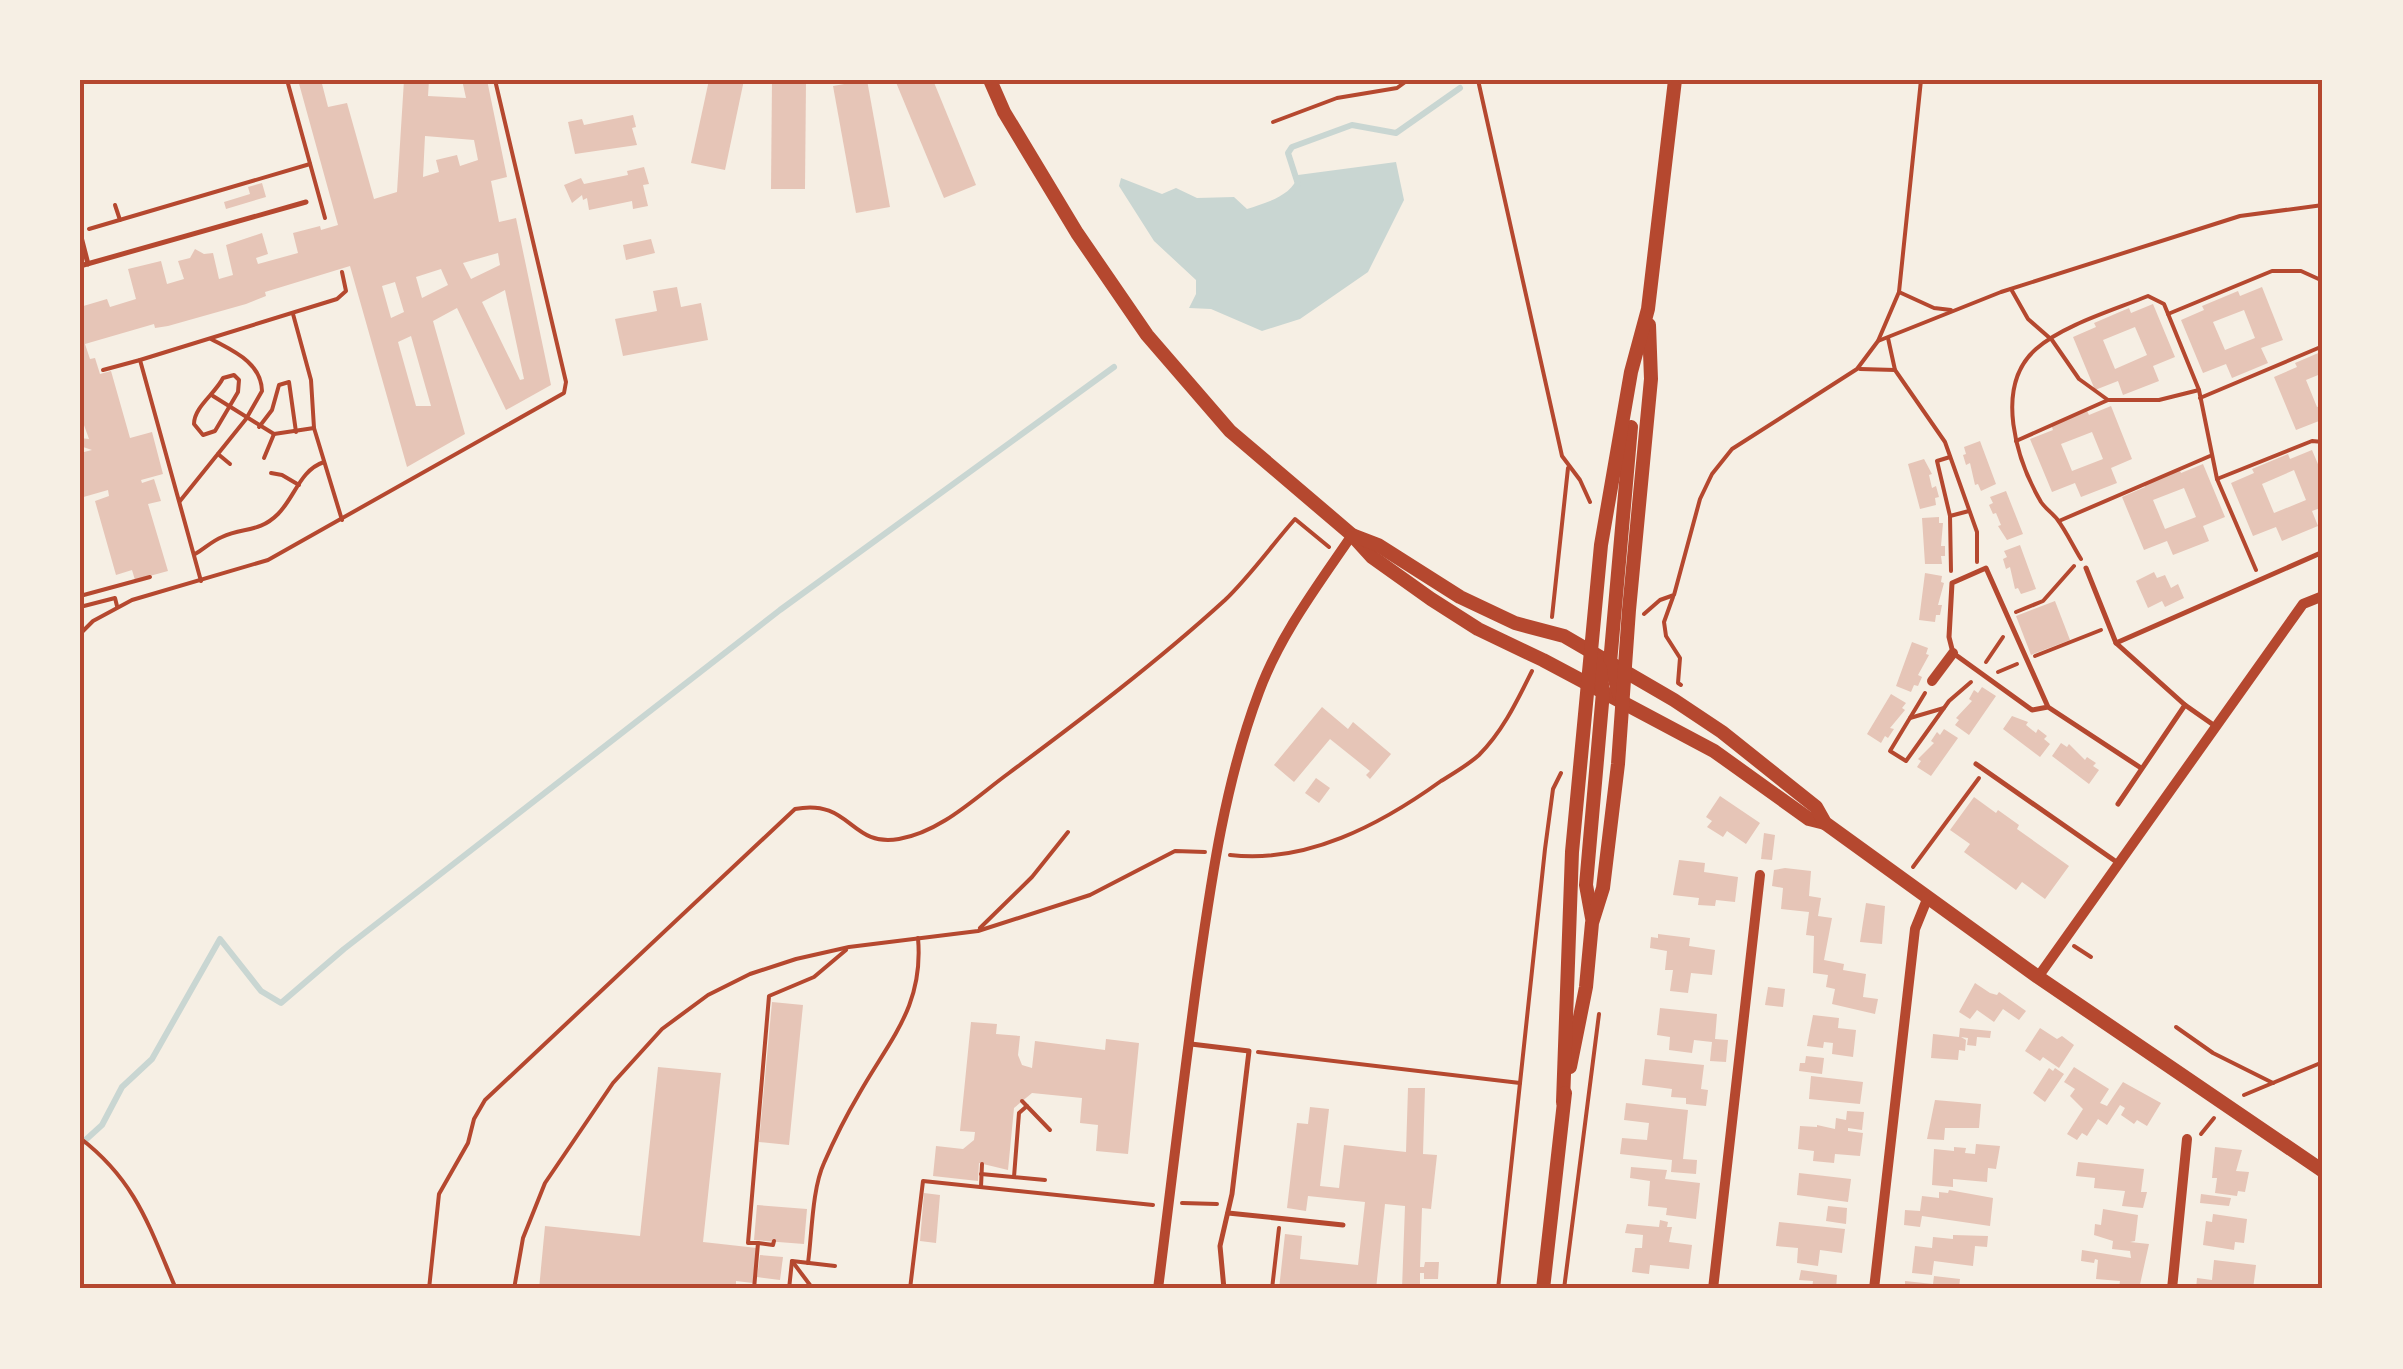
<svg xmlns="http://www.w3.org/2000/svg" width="2403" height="1369" viewBox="0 0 2403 1369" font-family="'PT Sans Narrow',sans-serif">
  <rect width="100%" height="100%" fill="#f6efe4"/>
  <path fill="#c9d6d2" d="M1396,162L1404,200L1368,272L1300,319L1262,331L1211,309L1189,308L1196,294V280L1154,241L1119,186L1121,178L1162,194L1176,188L1197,198L1234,197L1247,209C1265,203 1293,196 1298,175Z"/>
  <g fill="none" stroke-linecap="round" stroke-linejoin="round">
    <g stroke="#c9d6d2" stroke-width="6">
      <polyline points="1298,184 1288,153 1292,147 1352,125 1396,133 1460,88"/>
      <polyline points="80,1145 102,1125 122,1087 152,1059 220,939 261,991 281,1003 344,949 780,610 1114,367"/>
    </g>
  </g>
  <g fill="#e6c5b7" fill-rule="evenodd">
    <path d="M298,80H321L328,107L347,103L374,199L397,192L404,80H429L428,96L466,98L462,80H487L507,177L491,181L499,222L516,218L551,385L506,410L457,308L433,321L465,434L407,467L350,266L265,292L266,296L246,304L168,326L155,328L154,324L85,344L90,359L95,358L100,374L111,371L130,438L152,432L163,474L141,480L142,483L154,479L161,501L148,504L168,571L135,580L132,570L116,575L95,501L109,496L108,490L80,498V453L92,450L80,446V438L89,439L80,414V307L107,299L110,307L136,299L128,269L161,261L167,284L184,279L178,261L190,258L195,249L204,254L213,253L219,279L233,275L226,245L262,233L268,254L256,258L258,264L298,253L293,233L320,226L321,230L338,225ZM425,136L474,140L478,160L460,166L457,155L436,160L439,172L423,177ZM498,253L500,265L471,279L463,263ZM441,269L448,285L422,298L416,277ZM395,282L404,312L391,318L382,286ZM505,290L524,379L520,380L482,302ZM411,336L431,406H416L398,342Z"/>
    <polygon points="709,80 744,80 725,170 691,163"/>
    <polygon points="772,80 806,80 805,189 771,189"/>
    <polygon points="867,80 890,207 856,213 833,86"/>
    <polygon points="895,80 933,80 976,185 944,198"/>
    <polygon points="633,115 636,127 632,128 637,145 575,154 568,122 582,119 584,125"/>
    <polygon points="644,167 649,184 643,185 648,206 633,209 632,201 589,210 587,198 583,200 582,195 572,203 564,185 581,178 584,184 628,175 627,171"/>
    <polygon points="262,183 266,197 226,209 224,202 250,194 248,187"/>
    <polygon points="651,239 655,253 626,260 623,245"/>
    <polygon points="677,287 681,307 701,303 708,340 623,356 615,319 657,311 653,291"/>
    <path d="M2262,287L2283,340L2261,348L2268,363L2232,378L2226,364L2203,373L2181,320L2204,310L2202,306L2238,291L2240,296ZM2244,310L2255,338L2225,350L2213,322Z"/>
    <path d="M2153,304L2175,357L2153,366L2159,381L2123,395L2118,381L2095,390L2073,337L2096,327L2094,323L2129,308L2131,313ZM2135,327L2147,355L2115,369L2103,340Z"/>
    <polygon points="2323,351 2323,373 2306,380 2317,407 2323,405 2323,431 2319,421 2296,430 2274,377 2297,367 2295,363"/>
    <path d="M2111,406L2132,459L2111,468L2117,483L2081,497L2075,483L2052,492L2030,439L2053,430L2051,425L2087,411L2089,415ZM2092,432L2103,459L2072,471L2061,444Z"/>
    <polygon points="1980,441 1996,484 1981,491 1978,484 1975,485 1970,463 1966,465 1963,455 1966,454 1964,447"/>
    <path d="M2312,450L2323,476V507L2312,511L2318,526L2282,541L2276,527L2253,536L2231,483L2254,473L2252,469L2288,454L2290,459ZM2294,470L2306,500L2274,513L2262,484Z"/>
    <polygon points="1924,459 1932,474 1929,475 1932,488 1936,486 1939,497 1935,498 1936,505 1920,509 1908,464"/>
    <path d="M2203,464L2225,517L2203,526L2209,541L2173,555L2167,541L2144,550L2122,497L2145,487L2144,483L2179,468L2181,473ZM2184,488L2196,517L2165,529L2153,500Z"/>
    <polygon points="2006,491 2023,534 2007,540 1998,526 2001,525 1996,513 1993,514 1989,505 1993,503 1990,497"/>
    <polygon points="1939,517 1939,523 1943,523 1941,546 1945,546 1945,556 1941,556 1942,564 1925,564 1922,518"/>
    <polygon points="2020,545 2036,589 2021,594 2018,588 2015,589 2010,567 2006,569 2003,559 2007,557 2004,551"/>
    <polygon points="2154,572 2157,578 2165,575 2171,588 2178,584 2184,598 2165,607 2162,601 2148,608 2136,581"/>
    <polygon points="1925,573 1942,576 1941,582 1944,583 1938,605 1942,605 1940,615 1936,615 1935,622 1919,620"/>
    <polygon points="2055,601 2070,640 2031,655 2016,616"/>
    <polygon points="1912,642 1928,648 1926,654 1929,655 1918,675 1922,677 1918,686 1914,685 1911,692 1896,686"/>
    <polygon points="1982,687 1996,696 1969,735 1955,725 1959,720 1956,718 1972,701 1969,699 1974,690 1978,693"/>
    <polygon points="1891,694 1906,703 1902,708 1905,710 1890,728 1894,729 1888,738 1885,736 1881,743 1867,734"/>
    <polygon points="1322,707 1348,729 1353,722 1391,754 1370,779 1366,775 1370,771 1330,739 1294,782 1274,765"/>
    <polygon points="2012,716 2028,722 2026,725 2036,733 2038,729 2047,736 2044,739 2050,744 2040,757 2003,729"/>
    <polygon points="1944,729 1958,738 1931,776 1917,767 1921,761 1918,759 1934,743 1931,741 1937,732 1940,735"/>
    <polygon points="2061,743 2067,747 2069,744 2085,760 2087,757 2096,763 2093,766 2099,770 2089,784 2052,756"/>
    <polygon points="1316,778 1330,788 1319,803 1305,793"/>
    <polygon points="1720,796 1760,823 1746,844 1727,831 1723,837 1707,827 1712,821 1706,817"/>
    <polygon points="1974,797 1996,813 1998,810 2019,825 2017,829 2069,866 2045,899 2022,882 2016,890 1964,852 1970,844 1950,830"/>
    <polygon points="1764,833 1775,835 1772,860 1761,859"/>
    <polygon points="1679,860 1705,863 1704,872 1738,877 1735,902 1716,900 1715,906 1698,905 1699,898 1673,895"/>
    <polygon points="1785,868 1811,871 1809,896 1821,898 1818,916 1832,918 1824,960 1844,964 1843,970 1866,974 1863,997 1878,999 1875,1014 1832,1004 1835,989 1826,987 1828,975 1813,973 1814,936 1806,935 1809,912 1781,909 1783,888 1772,886 1774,870"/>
    <polygon points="1866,903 1885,906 1882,944 1860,942"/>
    <polygon points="1658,934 1690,938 1689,946 1715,950 1712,975 1691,973 1688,993 1670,991 1673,970 1665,970 1667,951 1650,948 1651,937 1658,938"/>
    <polygon points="1975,983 1990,993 1997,995 1999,992 2026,1011 2019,1020 2003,1009 1994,1022 1977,1010 1970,1019 1959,1012"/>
    <polygon points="1768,987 1785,989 1783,1007 1765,1005"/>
    <polygon points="772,1002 803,1005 789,1145 759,1142"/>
    <polygon points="1660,1008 1717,1014 1715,1039 1728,1040 1726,1062 1710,1061 1712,1042 1694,1040 1692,1053 1669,1050 1670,1037 1657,1035"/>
    <polygon points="1813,1015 1839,1018 1838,1028 1856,1030 1853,1057 1832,1054 1833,1043 1824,1042 1823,1048 1807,1046"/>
    <polygon points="971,1022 997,1024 996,1034 1020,1036 1018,1055 1022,1065 1032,1068 1035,1041 1105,1050 1106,1039 1139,1043 1128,1154 1096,1151 1098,1125 1080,1123 1082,1098 1032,1093 1014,1108 1008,1170 979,1163 978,1181 933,1176 936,1146 963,1149 974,1140 975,1132 960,1131"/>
    <polygon points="1960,1028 1991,1031 1990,1038 1977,1037 1976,1046 1967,1045 1968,1038 1961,1037 1966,1040 1965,1051 1959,1050 1958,1060 1931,1058 1933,1034 1959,1037"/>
    <polygon points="2040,1028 2057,1039 2062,1036 2074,1045 2059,1068 2043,1057 2040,1061 2025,1051"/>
    <polygon points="1806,1056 1824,1058 1822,1074 1799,1071 1800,1063 1805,1063"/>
    <polygon points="1645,1059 1704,1065 1701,1089 1708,1090 1706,1106 1686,1104 1686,1098 1671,1097 1672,1089 1642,1085"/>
    <polygon points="658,1067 721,1073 703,1242 757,1248 753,1283 736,1281 736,1289 539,1289 545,1226 640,1236"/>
    <polygon points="2074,1067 2109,1089 2100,1103 2107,1106 2123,1082 2161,1103 2147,1126 2137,1120 2134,1124 2121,1115 2125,1108 2120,1105 2107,1125 2098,1119 2087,1136 2082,1133 2077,1140 2067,1134 2083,1109 2070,1096 2075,1089 2064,1082"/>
    <polygon points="2049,1068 2053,1071 2055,1068 2064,1074 2045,1102 2033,1093"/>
    <polygon points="1811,1076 1863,1082 1860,1104 1809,1099"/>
    <polygon points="1408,1088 1425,1088 1423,1154 1437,1155 1431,1209 1422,1208 1420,1267 1424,1267 1425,1262 1439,1262 1438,1279 1424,1279 1424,1273 1420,1273 1420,1289 1402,1289 1405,1206 1385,1204 1376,1289 1279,1289 1285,1234 1302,1236 1300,1259 1358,1265 1365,1202 1308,1196 1306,1211 1287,1208 1297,1123 1308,1124 1310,1107 1329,1109 1320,1186 1339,1188 1344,1145 1406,1152"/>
    <polygon points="1935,1100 1981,1104 1979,1128 1945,1128 1944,1140 1927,1139"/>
    <polygon points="1626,1103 1688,1110 1683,1159 1697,1160 1696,1174 1671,1172 1672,1160 1620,1154 1622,1138 1647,1140 1649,1123 1624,1120"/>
    <polygon points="1847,1111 1864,1112 1862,1130 1848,1128 1848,1131 1863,1133 1860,1156 1835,1154 1834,1163 1813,1161 1814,1151 1798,1149 1800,1126 1817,1127 1817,1125 1835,1129 1836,1118 1846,1120"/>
    <polygon points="1976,1144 2000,1146 1996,1169 1988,1168 1987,1182 1953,1179 1953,1187 1932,1185 1934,1149 1954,1151 1954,1147 1966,1148 1965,1153 1975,1154"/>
    <polygon points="2215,1147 2242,1150 2236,1171 2249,1172 2245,1192 2238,1191 2237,1196 2215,1193 2217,1178 2212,1178"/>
    <polygon points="2078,1162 2144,1169 2141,1192 2147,1192 2143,1208 2122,1206 2125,1191 2094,1188 2095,1178 2076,1176"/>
    <polygon points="1631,1167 1667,1170 1665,1179 1700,1183 1696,1219 1666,1215 1667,1208 1648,1206 1650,1181 1630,1178"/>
    <polygon points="1799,1173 1851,1179 1848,1202 1797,1195"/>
    <polygon points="1949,1190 1993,1198 1990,1226 1922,1216 1920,1227 1904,1225 1905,1210 1920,1211 1922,1196 1939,1198 1939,1192 1948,1193"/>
    <polygon points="924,1193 940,1195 936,1243 920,1241"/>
    <polygon points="2201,1194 2231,1198 2229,1206 2200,1203"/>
    <polygon points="757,1205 807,1209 804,1244 754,1240"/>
    <polygon points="1828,1206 1847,1208 1846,1224 1826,1221"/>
    <polygon points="2103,1209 2138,1215 2135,1241 2130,1242 2149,1244 2139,1289 2119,1289 2120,1281 2096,1279 2098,1260 2095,1259 2094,1263 2081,1261 2082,1250 2131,1258 2130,1251 2112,1249 2113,1241 2094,1235 2095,1224 2101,1225"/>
    <polygon points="2213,1214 2247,1219 2244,1243 2235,1242 2234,1250 2203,1245 2206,1221 2212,1222"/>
    <polygon points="1660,1220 1668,1222 1667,1227 1672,1227 1669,1242 1692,1245 1689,1269 1650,1265 1649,1274 1632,1272 1635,1248 1642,1248 1643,1235 1625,1233 1627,1224 1659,1227"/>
    <polygon points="1779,1222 1845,1229 1842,1253 1820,1250 1818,1266 1797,1263 1798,1248 1776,1246"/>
    <polygon points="1953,1235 1988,1236 1987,1247 1975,1246 1973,1266 1934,1261 1932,1275 1912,1273 1915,1246 1932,1248 1933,1237 1953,1239"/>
    <polygon points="760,1255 783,1257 780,1280 757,1277"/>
    <polygon points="2214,1260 2256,1265 2253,1289 2225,1286 2225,1289 2196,1289 2197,1278 2212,1280"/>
    <polygon points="1801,1270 1837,1275 1836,1289 1812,1289 1813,1281 1799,1280"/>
    <polygon points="1934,1276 1960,1279 1959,1289 1905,1289 1905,1281 1933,1284"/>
  </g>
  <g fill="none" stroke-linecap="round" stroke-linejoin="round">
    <g stroke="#b5482f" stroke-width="4">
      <polyline points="287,80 325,218"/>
      <polyline points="1478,80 1562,456 1580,480 1590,502"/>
      <polyline points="1273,122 1337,98 1397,88 1408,80"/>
      <polyline points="115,205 120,220"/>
      <polyline points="89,229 310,164"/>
      <polyline points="2011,289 2028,319 2052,340 2079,379 2108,400"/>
      <polyline points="1899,292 1934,308 1951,310"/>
      <polyline points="293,314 311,380 314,428 342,520"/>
      <polyline points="2168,314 2272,271 2301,271 2323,281"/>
      <polyline points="1888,338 1895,370 1945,442 1977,532 1977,562"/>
      <polyline points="1878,341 2001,292 2240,216 2323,205"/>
      <polyline points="1860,369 1895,370"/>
      <polyline points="103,370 140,360"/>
      <path d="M234,375L239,380L238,392L215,431L203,435L194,424C194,407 215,394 223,378Z"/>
      <polyline points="213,396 274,434 314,428"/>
      <polyline points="2200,398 2323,346"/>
      <polyline points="259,427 272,410 279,385 289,382 296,432"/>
      <polyline points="2016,441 2108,400 2159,400 2199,390"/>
      <polyline points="218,454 230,464"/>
      <polyline points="1950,457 1937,461 1950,516 1951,571"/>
      <polyline points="264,458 274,434"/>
      <polyline points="271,473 282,475 299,485"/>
      <polyline points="2217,479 2312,441 2323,442"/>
      <path d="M180,501L246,419L262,391C261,362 233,351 211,339"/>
      <polyline points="1950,516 1969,511"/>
      <polyline points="2059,521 2210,456"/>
      <path d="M195,554C204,549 212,541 222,537C243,527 259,533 278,514C295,497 300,470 324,462"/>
      <path d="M2081,559C2073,546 2066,531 2057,519C2052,513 2045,508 2041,502C2017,461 1993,387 2036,349C2063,325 2114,310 2148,296L2164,304L2199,390L2217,479L2256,570"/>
      <polyline points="201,581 140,360 337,299 346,291 342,272"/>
      <polyline points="80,596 150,577"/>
      <polyline points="1673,597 1664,622 1666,636 1680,658 1678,683 1681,685"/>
      <polyline points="80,607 115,598 117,606"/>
      <polyline points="2016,612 2043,601 2074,566"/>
      <polyline points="1644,614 1660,600 1674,595 1700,499 1712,474 1732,449 1857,369 1878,341 1899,292 1921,80"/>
      <polyline points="1552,617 1568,468"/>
      <polyline points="80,634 93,621 132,600 268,560 564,393 566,382 495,80"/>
      <polyline points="2035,656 2101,630"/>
      <polyline points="1986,662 2003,637"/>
      <polyline points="1998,672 2017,664"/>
      <polyline points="1925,693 1890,751 1906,761 1949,701 1971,682"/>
      <polyline points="1910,718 1944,708"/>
      <path d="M1230,855C1306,864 1380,825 1441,781C1454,773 1468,765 1479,755C1503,731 1517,701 1532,671"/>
      <polyline points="80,860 81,859"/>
      <polyline points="1913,867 1979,778"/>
      <polyline points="980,928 1032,877 1068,832"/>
      <polyline points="2074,946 2091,957"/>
      <polyline points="2176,1027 2213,1053 2273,1083"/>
      <polyline points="1258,1052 1520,1083"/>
      <polyline points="2244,1095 2323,1062"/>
      <polyline points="1022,1101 1050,1130"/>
      <polyline points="2201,1134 2214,1118"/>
      <path d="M80,1138C136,1181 149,1226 176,1289"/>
      <polyline points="981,1174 1045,1180"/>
      <polyline points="1014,1177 1019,1113 1027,1106"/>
      <polyline points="981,1187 982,1164"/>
      <polyline points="1182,1203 1217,1204"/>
      <polyline points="758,1243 773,1245 774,1241"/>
      <polyline points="792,1261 813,1289"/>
      <path d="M808,1263C812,1234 812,1189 824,1163C834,1140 846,1116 859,1094C890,1039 924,1006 918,938"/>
      <path d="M429,1289L439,1194L468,1143L474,1119L485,1100L795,809C851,798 850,848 899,839C941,832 976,797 1009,773C1083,718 1157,662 1225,600C1250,576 1272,545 1295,519L1329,547"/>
      <polyline points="514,1289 523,1238 545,1183 613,1083 662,1029 708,995 750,974 796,959 849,947 978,931 1090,895 1175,851 1205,852"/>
      <polyline points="754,1289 758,1243 748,1243 769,996 814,977 846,950"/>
      <polyline points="789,1289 792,1261 835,1266"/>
      <polyline points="910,1289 923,1181 1153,1205"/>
      <polyline points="1272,1289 1279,1228"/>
      <polyline points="1498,1289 1545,849 1553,789 1561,773"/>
      <polyline points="1564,1289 1599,1014"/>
    </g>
    <g stroke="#b5482f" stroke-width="5">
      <polyline points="80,233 88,264"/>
      <polyline points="80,266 306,202"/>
      <polyline points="2086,568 2116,643 2185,705 2215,726"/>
      <polyline points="2116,643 2323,552"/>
      <polyline points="2048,707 2032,710 1953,653 1949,637 1952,583 1986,568 2048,707 2141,768"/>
      <polyline points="1976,764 2118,863"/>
      <polyline points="2118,804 2185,705"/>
      <polyline points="1191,1044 1249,1051 1232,1194 1220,1246 1224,1289"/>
      <polyline points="1228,1213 1343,1225"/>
    </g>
    <g stroke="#b5482f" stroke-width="10">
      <polyline points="1932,681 1953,653"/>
      <polyline points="2038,977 2303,604 2323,596"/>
      <path d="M1158,1289C1171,1186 1183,1083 1197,980C1211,882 1224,785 1259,692C1280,635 1318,585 1352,535"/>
      <polyline points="1713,1289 1760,875"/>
      <polyline points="1874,1289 1915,929 1928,897"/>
      <polyline points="2172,1289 2187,1139"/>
    </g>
    <g stroke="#b5482f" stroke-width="14">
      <polyline points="990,80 1004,112 1077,233 1147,335 1230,431 1352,535 1372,557 1431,599 1478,629 1543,660 1714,751 1809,819 1825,823"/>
      <polyline points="1352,535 1378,545 1460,597 1515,623 1564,636 1674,700 1722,732 1816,807 1825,823 2038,977 2323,1171"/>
      <polyline points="1620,697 1610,663 1631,427"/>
      <polyline points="1592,918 1586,885 1603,692 1600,669 1592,653"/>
      <polyline points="1570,1067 1586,987 1592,923 1603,888 1618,764 1629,610 1651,379 1649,325"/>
      <polyline points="1563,1102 1572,852 1601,545 1631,372 1648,309 1675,80"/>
      <polyline points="1543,1289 1565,1093"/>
    </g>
  </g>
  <rect width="2403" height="1369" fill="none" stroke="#f6efe4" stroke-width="165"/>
  <rect x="82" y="82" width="2238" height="1204" fill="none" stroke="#b5482f" stroke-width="4"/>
</svg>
